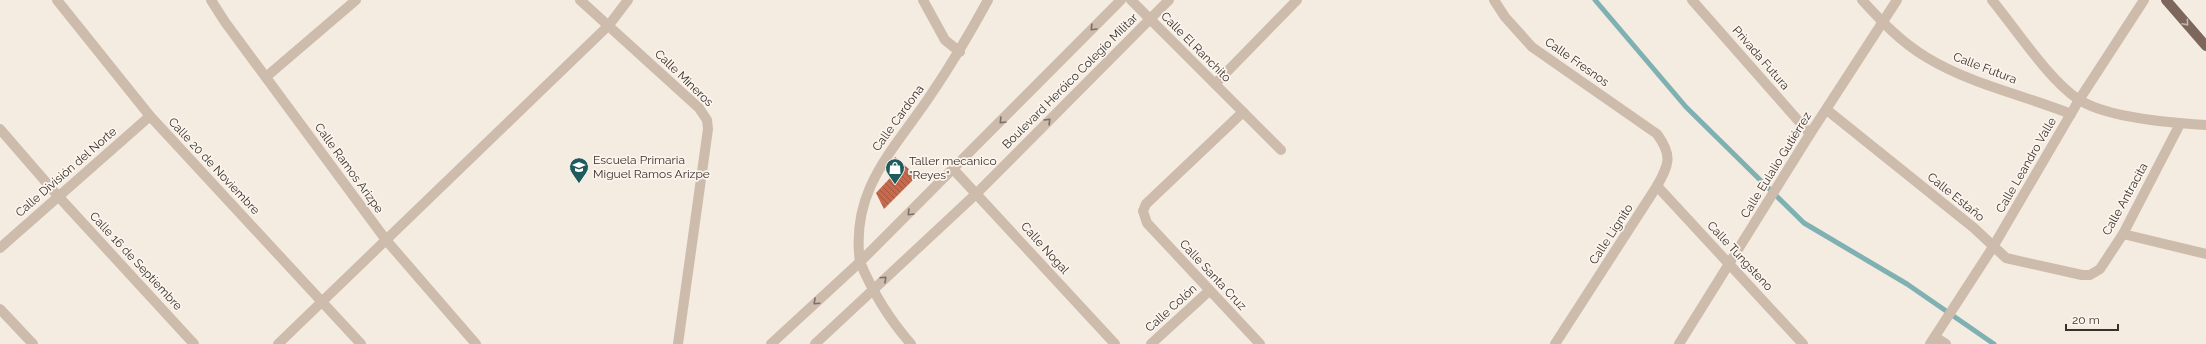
<svg xmlns="http://www.w3.org/2000/svg" width="2206" height="344" viewBox="0 0 2206 344" font-family="Raleway,sans-serif">
  <defs>
    <pattern id="building-back-hatch" width="6" height="6" patternUnits="userSpaceOnUse"><rect width="6" height="6" fill="#c8694b"/><path d="M-1 5l2 2M0 0l6 6M5-1l2 2" fill="none" stroke="#a4573f"/></pattern>
  </defs>
  <rect width="100%" height="100%" fill="#f4ebe1"/>
  <g fill="none" stroke-linecap="round" stroke-linejoin="round">
    <polyline stroke="#7fb0b2" stroke-width="5" points="1595,0 1686,107 1804,223 1907,284 1994,344"/>
  </g>
  <polygon fill="url(#building-back-hatch)" points="895,157 917,176 884,209 876,193 890,178 886,171"/>
  <g fill="none" stroke-linecap="round" stroke-linejoin="round">
    <g stroke="#cdbbac" stroke-width="10">
      <polyline points="57,0 150,116 361,344"/>
      <polyline points="211,0 225,22 386,240 476,344"/>
      <polyline points="580,0 699,108 707,120 708,129 678,344"/>
      <polyline points="923,0 945,40 960,52"/>
      <polyline points="1131,0 1281,150"/>
      <path d="M1494,0L1505,17L1532,47L1657,134C1673,156 1669,164 1657,186L1555,344"/>
      <polyline points="1692,0 1810,134"/>
      <path d="M1862,0C1881,21 1901,42 1926,57C1970,84 2023,95 2071,114"/>
      <path d="M1992,0C2015,28 2049,80 2078,99C2106,118 2172,123 2206,125"/>
      <polyline points="266,77 356,0"/>
      <polyline points="1215,84 1297,0"/>
      <polyline points="1827,110 1974,228 2006,258 2082,275 2090,275 2100,269 2123,234 2180,124"/>
      <polyline points="1243,112 1146,204 1143,211 1147,223 1260,344"/>
      <polyline points="0,129 58,196 194,344"/>
      <polyline points="954,170 1115,344"/>
      <polyline points="1657,186 1803,344"/>
      <polyline points="2123,234 2206,254"/>
      <polyline points="0,248 150,116"/>
      <path d="M860,262C850,190 893,151 930,96C951,65 970,33 988,0"/>
      <polyline points="0,309 33,344"/>
      <polyline points="1935,337 1946,344"/>
      <polyline points="278,344 609,25 628,0"/>
      <polyline points="1151,344 1209,291"/>
      <polyline points="1679,344 1810,134 1897,0"/>
      <polyline points="1930,344 1993,247 2079,100 2144,0"/>
    </g>
    <g stroke="#cdbbac" stroke-width="10">
      <path d="M860,262C873,293 889,319 911,344"/>
      <polyline points="771,344 860,262 1121,0"/>
      <polyline points="815,344 977,193 1169,0"/>
    </g>
    <polyline stroke="#7d675c" stroke-width="10" points="2166,0 2206,46"/>
  </g>
  <defs><path id="oneway-chevron" d="M-2-3.5L2.5 0L-2 3.5" fill="none" stroke-width="1.6" stroke-linecap="round" stroke-linejoin="round"/></defs>
  <use stroke="#c2b5ac" href="#oneway-chevron" transform="translate(2186 23) rotate(49)"/>
  <g stroke="#7d6f65">
    <use href="#oneway-chevron" transform="translate(1093 28) rotate(134)"/>
    <use href="#oneway-chevron" transform="translate(1002 121) rotate(134)"/>
    <use href="#oneway-chevron" transform="translate(1048 121) rotate(-45)"/>
    <use href="#oneway-chevron" transform="translate(910 213) rotate(135)"/>
    <use href="#oneway-chevron" transform="translate(884 279) rotate(-43)"/>
    <use href="#oneway-chevron" transform="translate(816 302) rotate(137)"/>
  </g>
  <defs>
    <symbol id="school-pin" viewBox="-11 -11 22 30"><path d="M0 17L-7.5 6A9.5 9.5 0 1 1 7.5 6Z" fill="#1f5a5e" stroke="#fbf5ee"/><path d="M0-5L7-2L0 1L-7-2ZM-4 1L0 2.5L4 1V4Q0 6-4 4Z" fill="#fff"/></symbol>
    <symbol id="shop-pin" viewBox="-11 -11 22 30"><path d="M0 17L-7.5 6A9.5 9.5 0 1 1 7.5 6Z" fill="#1f5a5e" stroke="#fbf5ee"/><path d="M-5-2.5h2.3a2.7 3.5 0 0 1 5.4 0H5L5.5 6h-11ZM-1.5-2.5h3a1.5 2.3 0 0 0-3 0Z" fill="#fff"/></symbol>
  </defs>
  <g fill-rule="evenodd">
    <use href="#school-pin" x="568" y="156" width="22" height="30"/>
    <use href="#shop-pin" x="884" y="157" width="22" height="30"/>
  </g>
  <g text-anchor="middle" stroke-width="3.5" stroke-linejoin="round" paint-order="stroke">
    <g font-size="12" fill="#3b302b" stroke="#fbf5ee">
      <text transform="translate(1196 47) rotate(45)" y="4">Calle El Ranchito</text>
      <text transform="translate(1761 58) rotate(49)" y="4">Privada Futura</text>
      <text transform="translate(1577 62) rotate(35)" y="4">Calle Fresnos</text>
      <text transform="translate(1985 68) rotate(21)" y="4">Calle Futura</text>
      <text transform="translate(684 78) rotate(44)" y="4">Calle Mineros</text>
      <text transform="translate(1070 81) rotate(-45)" y="4">Boulevard Heróico Colegio Militar</text>
      <text transform="translate(898 118) rotate(-54)" y="4">Calle Cardona</text>
      <text transform="translate(1776 165) rotate(-58)" y="4">Calle Eulalio Gutiérrez</text>
      <text transform="translate(2026 165) rotate(-60)" y="4">Calle Leandro Valle</text>
      <text transform="translate(214 166) rotate(47)" y="4">Calle 20 de Noviembre</text>
      <text transform="translate(349 168) rotate(54)" y="4">Calle Ramos Arizpe</text>
      <text transform="translate(66 172) rotate(-41)" y="4">Calle División del Norte</text>
      <text transform="translate(1956 197) rotate(39)" y="4">Calle Estaño</text>
      <text transform="translate(2125 199) rotate(-61)" y="4">Calle Antracita</text>
      <text transform="translate(1611 234) rotate(-57)" y="4">Calle Lignito</text>
      <text transform="translate(1045 248) rotate(48)" y="4">Calle Nogal</text>
      <text transform="translate(1740 256) rotate(47)" y="4">Calle Tungsteno</text>
      <text transform="translate(136 261) rotate(47)" y="4">Calle 16 de Septiembre</text>
      <text transform="translate(1213 275) rotate(47)" y="4">Calle Santa Cruz</text>
      <text transform="translate(1171 308) rotate(-42)" y="4">Calle Colón</text>
    </g>
    <g font-size="12" fill="#3b302b" stroke="#fbf5ee" text-anchor="start">
      <text x="593" y="164">Escuela Primaria<tspan x="593" dy="14">Miguel Ramos Arizpe</tspan></text>
      <text x="909" y="165">Taller mecanico<tspan x="909" dy="14">"Reyes"</tspan></text>
    </g>
  </g>
  <path d="M2066 324v6h52v-6" fill="none" stroke="#3b302b" stroke-width="2"/>
  <text x="2072" y="324" font-size="12" fill="#3b302b" stroke="#fbf5ee" stroke-width="3" paint-order="stroke">20 m</text>
</svg>
